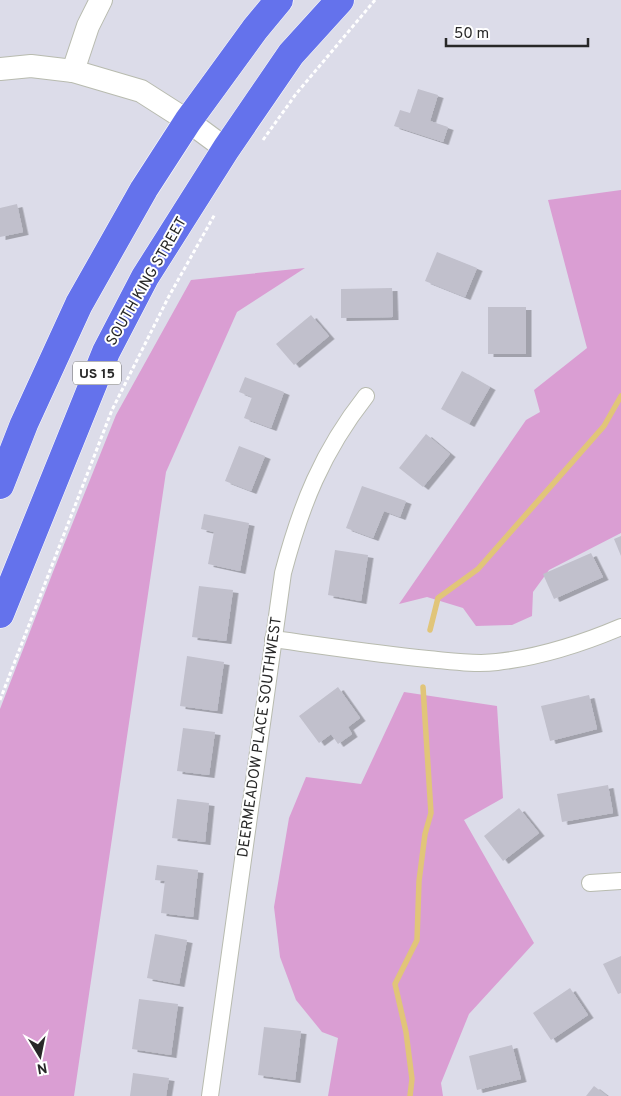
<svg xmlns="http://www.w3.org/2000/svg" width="621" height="1096" viewBox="0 0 621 1096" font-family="Overpass,sans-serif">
  <defs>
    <filter id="shadow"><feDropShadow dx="5.5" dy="3" stdDeviation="0" flood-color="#0004"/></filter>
  </defs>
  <rect width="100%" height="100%" fill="#dcdce9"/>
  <g fill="#da9ed3">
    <polygon points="621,190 621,533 549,570 533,592 532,616 512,625 476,626 463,608 427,597 399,604 526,420 540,412 534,390 587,348 548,200"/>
    <polygon points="305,268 237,312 166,472 74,1096 0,1096 0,709 53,572 116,415 191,280"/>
    <polygon points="404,692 497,706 503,798 464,820 534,943 469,1014 441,1083 443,1096 328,1096 338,1038 322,1032 296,1000 280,957 274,907 289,818 306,777 361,784"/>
  </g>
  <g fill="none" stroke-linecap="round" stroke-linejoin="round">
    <g stroke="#e1c579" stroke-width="5.5">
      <polyline points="430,630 438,598 478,569 604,426 621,396"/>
      <polyline points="410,1096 412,1079 406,1032 395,984 417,940 419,881 425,834 431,813 423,687"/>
    </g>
  </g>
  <g fill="#c1c0cc" filter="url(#shadow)">
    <polygon points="418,89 438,95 430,121 448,127 443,142 394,126 400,110 410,113"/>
    <polygon points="17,204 23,232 0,237 0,208"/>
    <polygon points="437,252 477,268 465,297 425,281"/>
    <polygon points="392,288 393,317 341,318 341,289"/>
    <rect x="488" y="307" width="38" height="47"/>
    <polygon points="311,315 329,336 294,365 276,344"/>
    <polygon points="462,371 490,387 469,424 441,409"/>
    <polygon points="245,377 284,392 271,428 244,418 252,397 239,392"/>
    <polygon points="426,434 450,454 423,487 399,468"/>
    <polygon points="239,446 265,456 251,491 225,481"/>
    <polygon points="362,486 406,501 400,517 384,511 373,538 346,528"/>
    <polygon points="204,514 249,523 240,571 208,564 214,532 201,529"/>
    <polygon points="621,536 621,556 614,539"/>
    <polygon points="335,550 368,555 361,601 328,595"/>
    <polygon points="591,553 603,577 554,599 543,574"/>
    <polygon points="199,586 233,590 226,641 192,637"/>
    <polygon points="187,656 224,662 217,711 180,706"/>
    <polygon points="338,687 360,718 348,727 352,734 338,744 331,734 319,743 299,716"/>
    <polygon points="589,695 597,729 550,741 541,706"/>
    <polygon points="183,728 215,732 209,775 177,771"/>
    <polygon points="608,785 613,813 562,822 557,794"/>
    <polygon points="177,799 209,803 205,842 172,838"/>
    <polygon points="519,808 539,833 503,861 484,836"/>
    <polygon points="157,865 198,870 193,917 161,913 165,881 155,880"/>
    <polygon points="155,934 187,940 179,984 147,978"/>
    <polygon points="621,956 621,993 618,994 603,964"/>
    <polygon points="570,988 588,1015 551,1040 533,1013"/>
    <polygon points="139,999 178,1004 171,1055 132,1049"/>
    <polygon points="264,1027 301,1031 295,1080 258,1075"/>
    <polygon points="512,1045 521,1079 477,1090 469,1056"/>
    <polygon points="133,1073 169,1078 166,1096 130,1096"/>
    <polygon points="594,1086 607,1096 586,1096"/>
  </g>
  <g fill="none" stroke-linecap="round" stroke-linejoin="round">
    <defs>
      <g id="street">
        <path d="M273,639C325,646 376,654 428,659C450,661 475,665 497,662C540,657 581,644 621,627"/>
        <polyline points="590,883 621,881"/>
        <path d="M210,1096L283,573C301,505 322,452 366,396"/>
      </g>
      <g id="secondary">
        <polyline points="0,69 31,66 73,71 141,91 188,121 226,149"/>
        <polyline points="73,71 88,26 101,0"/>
      </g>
      <g id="highway">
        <polyline points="0,485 24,424 79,304 144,189 188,121 255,29 279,0"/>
        <polyline points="0,614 106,352 145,277 226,149 291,54 340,0"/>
      </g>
    </defs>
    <use href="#street" stroke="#b8bbaf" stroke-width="18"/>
    <use href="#secondary" stroke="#b8bbaf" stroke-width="24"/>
    <use href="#highway" stroke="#fff" stroke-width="29"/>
    <g stroke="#fff" stroke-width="3" stroke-dasharray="4 2.5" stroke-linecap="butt">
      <polyline points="263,140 296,94 375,0"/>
      <polyline points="0,700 112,410 168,298 215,214"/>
    </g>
    <use href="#street" stroke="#fff" stroke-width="16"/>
    <use href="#secondary" stroke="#fff" stroke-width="22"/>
    <use href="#highway" stroke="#6472ec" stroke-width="28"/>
  </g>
  <g text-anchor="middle" stroke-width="4" stroke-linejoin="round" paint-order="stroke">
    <rect fill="#fff" stroke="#686868" stroke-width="1" x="73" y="361.5" width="48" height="23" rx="4"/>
    <g font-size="14" font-weight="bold" fill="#282828">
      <text x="97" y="378">US 15</text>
    </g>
    <g font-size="15" fill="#282828" stroke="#fff">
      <text transform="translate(146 281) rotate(-60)" y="5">SOUTH KING STREET</text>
      <text transform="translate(259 737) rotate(-82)" y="5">DEERMEADOW PLACE SOUTHWEST</text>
    </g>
  </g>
  <g transform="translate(40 1056) rotate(170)" stroke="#ffffff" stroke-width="4" paint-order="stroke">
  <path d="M0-4L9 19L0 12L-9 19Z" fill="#282828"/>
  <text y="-8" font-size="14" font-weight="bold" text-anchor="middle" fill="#282828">N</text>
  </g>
  <path d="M446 38v8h142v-8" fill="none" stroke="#282828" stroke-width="2.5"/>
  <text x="454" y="38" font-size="15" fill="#282828" stroke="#ffffff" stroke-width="4" paint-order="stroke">50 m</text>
</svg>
